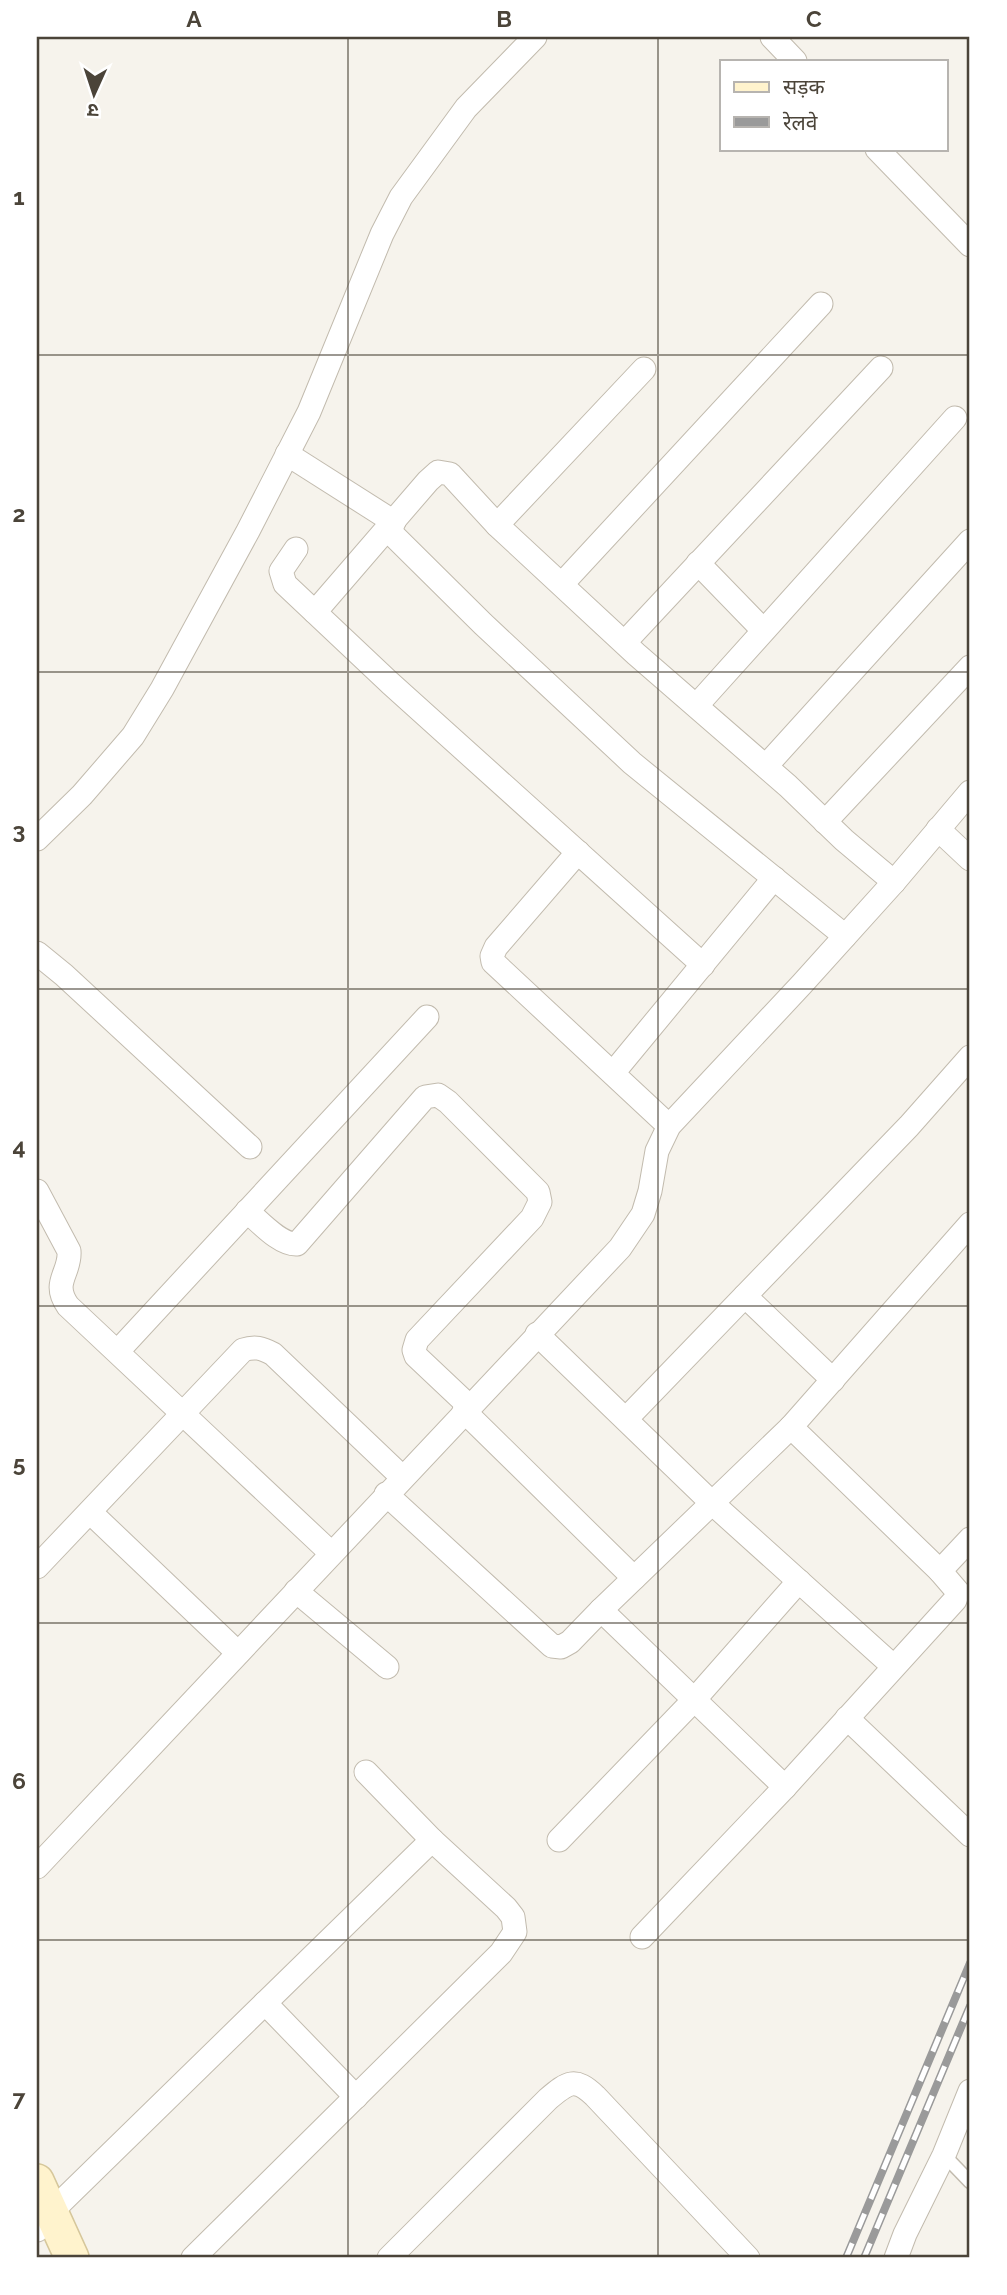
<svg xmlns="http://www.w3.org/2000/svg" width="1007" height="2295" viewBox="0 0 1007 2295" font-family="Raleway,'Noto Sans Devanagari',sans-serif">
  <rect width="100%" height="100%" fill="#f6f3ec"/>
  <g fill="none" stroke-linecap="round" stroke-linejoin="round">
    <defs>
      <polyline id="lane" points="944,2155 970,2182"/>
      <g id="street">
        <polyline points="772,37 795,61"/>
        <polyline points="877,149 970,245"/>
        <polyline points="287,454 394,522"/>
        <polyline points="497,525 644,369"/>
        <polyline points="388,530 483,624 632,763 845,936"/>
        <polyline points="296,549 281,571 285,584 390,683 703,965"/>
        <polyline points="698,563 763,630"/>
        <polyline points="562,584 821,304"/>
        <polyline points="315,612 428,481 438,472 450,474 497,525 636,654 788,786 844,840 894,882"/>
        <polyline points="625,642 881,368"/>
        <polyline points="697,705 955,418"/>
        <polyline points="766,766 970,541"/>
        <polyline points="825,822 970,667"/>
        <polyline points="938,829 970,859"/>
        <polyline points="37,839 82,795 133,736 162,689 248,531 309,412 382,234 401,197 466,108 535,37"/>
        <polyline points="578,852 496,947 492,956 493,962 669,1126"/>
        <polyline points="37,953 64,975 250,1147"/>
        <polyline points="613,1073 774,878"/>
        <path d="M37,1191L69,1251C71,1273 51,1282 68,1306L331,1553"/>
        <path d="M247,1211C260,1222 280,1245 297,1244L425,1097L438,1095L448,1102L538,1192L540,1202L532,1218L417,1340L414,1350L416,1356L469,1406"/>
        <polyline points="745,1296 833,1380"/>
        <polyline points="537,1334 712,1503 893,1666"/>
        <polyline points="118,1351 427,1017"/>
        <polyline points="464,1411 634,1578"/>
        <polyline points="626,1419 909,1126 970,1057"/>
        <polyline points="386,1494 552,1646 561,1647 570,1642 601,1610 785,1787 955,1600 958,1592 940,1571 791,1427"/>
        <polyline points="90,1512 238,1653"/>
        <path d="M37,1567L243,1350C255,1346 262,1348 273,1354L402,1477"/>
        <polyline points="940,1571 970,1539"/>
        <polyline points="296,1591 387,1667"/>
        <polyline points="601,1610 791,1427 970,1224"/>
        <polyline points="847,1718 970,1835"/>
        <polyline points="559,1840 694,1700 799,1581"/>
        <polyline points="37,1867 620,1248 643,1214 650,1191 657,1151 669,1126 802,984 894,882 970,792"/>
        <polyline points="642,1937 785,1787"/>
        <polyline points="265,2003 356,2097"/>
        <polyline points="37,2230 52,2211 432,1840"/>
        <polyline points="193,2258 501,1953 515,1932 513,1917 506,1908 432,1840 366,1772"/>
        <path d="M389,2258L548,2099C568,2082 575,2077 595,2096L748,2258"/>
        <polyline points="896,2258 905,2234 944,2155 970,2091"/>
      </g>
      <polyline id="secondary" points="37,2181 72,2258"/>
    </defs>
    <use href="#lane" stroke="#c2bbae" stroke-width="15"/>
    <use href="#street" stroke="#c2bbae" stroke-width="25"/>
    <use href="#secondary" stroke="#d6c79b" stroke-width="36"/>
    <use href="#lane" stroke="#fff" stroke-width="12"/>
    <use href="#street" stroke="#fff" stroke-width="23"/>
    <use href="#secondary" stroke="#fff3cd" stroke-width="33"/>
    <defs>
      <g id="rail">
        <polyline points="846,2258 970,1963"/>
        <polyline points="864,2258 970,2006"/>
      </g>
    </defs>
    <use href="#rail" stroke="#9a9a9a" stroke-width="8"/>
    <use href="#rail" stroke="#fff" stroke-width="5" stroke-dasharray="16" stroke-linecap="butt"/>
  </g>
  <path fill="none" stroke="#4b4439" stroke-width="2" stroke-opacity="0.55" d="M348,37V2258M658,37V2258M37,355H970M37,672H970M37,989H970M37,1306H970M37,1623H970M37,1940H970"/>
  <rect width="1007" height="2295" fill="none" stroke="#ffffff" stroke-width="77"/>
  <rect x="720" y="60" width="228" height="91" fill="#ffffff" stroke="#b7b4b0" stroke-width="2"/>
  <rect x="734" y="82" width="35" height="10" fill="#fff3cd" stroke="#b7b4b0" stroke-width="2"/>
  <text x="783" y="94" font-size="21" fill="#4b4439">सड़क</text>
  <rect x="734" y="117" width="35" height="10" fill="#9a9a9a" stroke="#b7b4b0" stroke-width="2"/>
  <text x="783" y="130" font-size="21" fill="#4b4439">रेलवे</text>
  <g transform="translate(94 94) rotate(183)" stroke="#ffffff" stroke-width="5" paint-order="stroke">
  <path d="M0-5L12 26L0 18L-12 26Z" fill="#4b4439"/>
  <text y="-10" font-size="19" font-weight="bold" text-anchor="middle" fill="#4b4439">उ</text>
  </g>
  <rect x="38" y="38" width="930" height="2218" fill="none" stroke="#4b4439" stroke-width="2.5"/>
  <g font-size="23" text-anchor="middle" font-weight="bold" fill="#4b4439">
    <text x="194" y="27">A</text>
    <text x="504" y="27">B</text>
    <text x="814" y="27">C</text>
    <text x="19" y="205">1</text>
    <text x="19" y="522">2</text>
    <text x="19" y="839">3</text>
    <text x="19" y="1155">4</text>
    <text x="19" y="1472">5</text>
    <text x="19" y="1789">6</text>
    <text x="19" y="2106">7</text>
  </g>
</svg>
